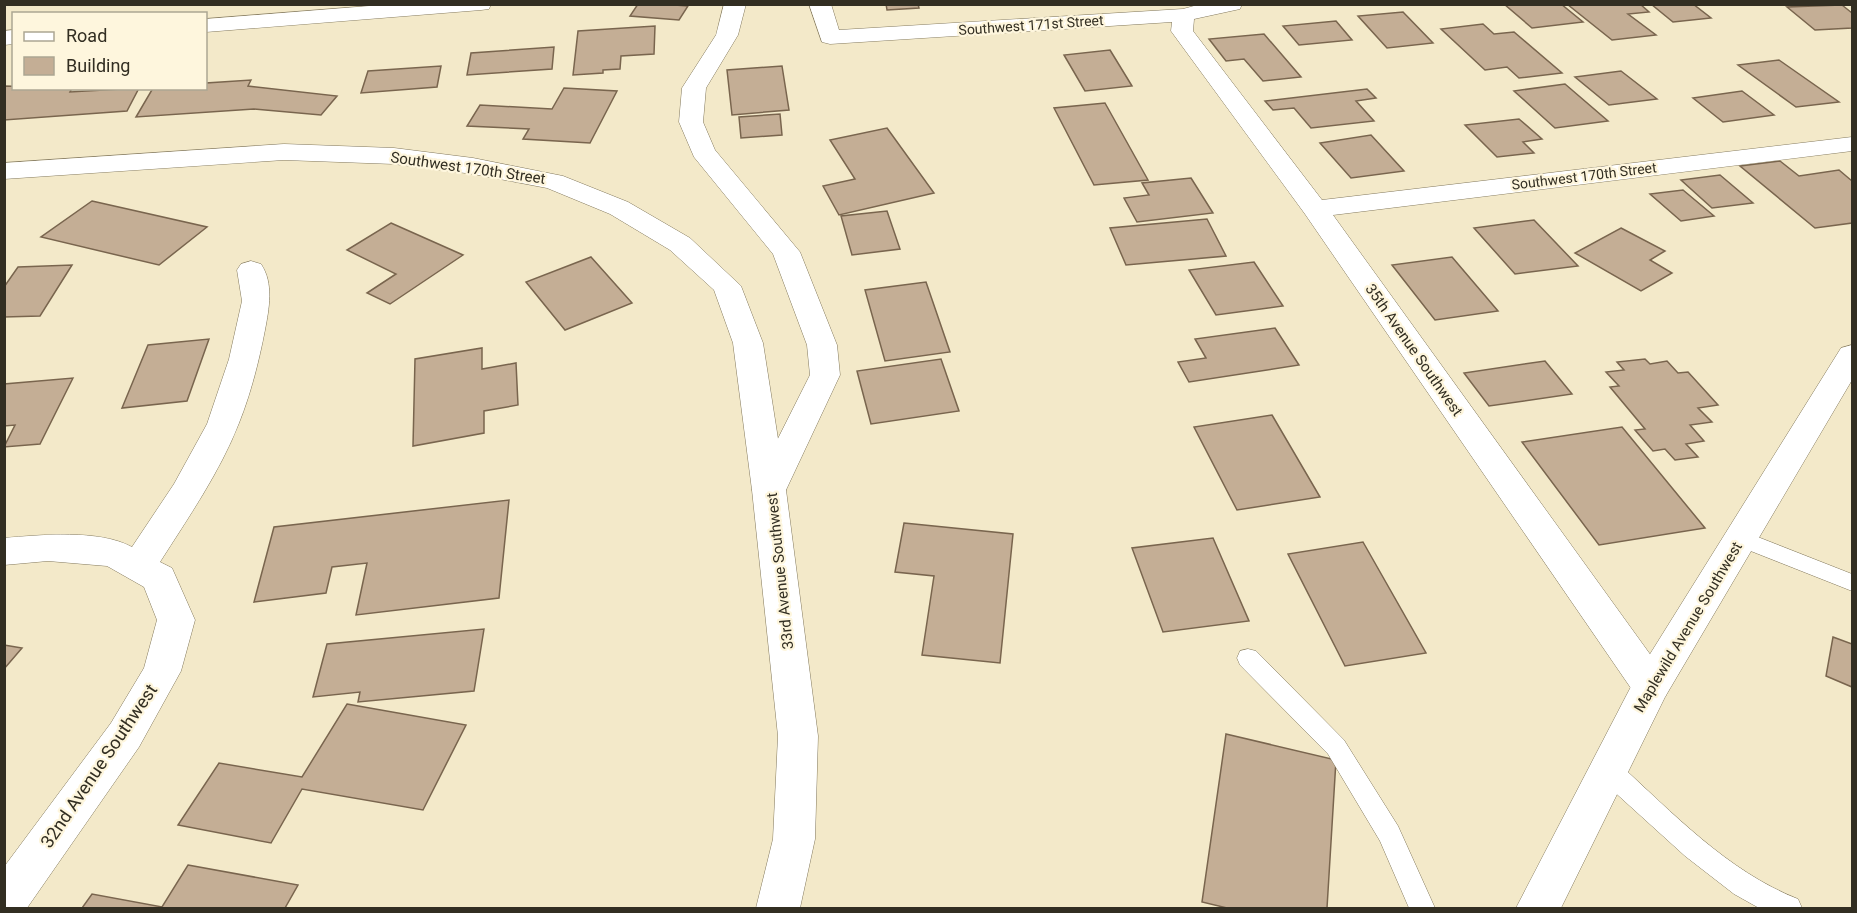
<svg xmlns="http://www.w3.org/2000/svg" width="1857" height="913" viewBox="0 0 1857 913" font-family="Roboto,sans-serif">
  <rect width="100%" height="100%" fill="#f3e9c9"/>
  <g fill="#c4ae95" stroke="#79654e" stroke-width="1.5">
    <polygon points="638,4 661,4 688,6 679,20 630,16"/>
    <polygon points="886,4 918,4 919,8 887,10"/>
    <polygon points="1504,4 1561,4 1583,22 1532,28"/>
    <polygon points="1567,4 1640,4 1649,12 1628,14 1656,35 1612,40"/>
    <polygon points="1651,4 1693,4 1711,18 1673,22"/>
    <polygon points="1842,5 1852,13 1852,28 1815,30 1787,7"/>
    <polygon points="1403,12 1433,43 1387,48 1358,16"/>
    <polygon points="1336,21 1352,40 1299,45 1283,26"/>
    <polygon points="1483,24 1494,34 1514,32 1562,73 1519,78 1507,67 1485,70 1441,29"/>
    <polygon points="655,26 654,54 621,56 620,69 603,70 603,73 573,75 578,31"/>
    <polygon points="1264,34 1301,77 1263,81 1244,59 1226,61 1209,39"/>
    <polygon points="554,47 552,69 467,75 471,53"/>
    <polygon points="1110,50 1132,86 1085,91 1064,55"/>
    <polygon points="1779,60 1839,102 1796,107 1738,65"/>
    <polygon points="441,66 437,87 361,93 368,71"/>
    <polygon points="782,66 789,110 732,115 727,70"/>
    <polygon points="1621,71 1657,99 1609,105 1575,77"/>
    <polygon points="251,80 248,86 337,96 321,115 254,109 136,117 153,88 206,88 206,83"/>
    <polygon points="1565,84 1608,121 1555,128 1514,91"/>
    <polygon points="4,86 72,88 70,92 139,88 127,111 4,120"/>
    <polygon points="564,88 617,91 590,143 523,139 529,129 467,126 480,105 552,109"/>
    <polygon points="1367,89 1376,98 1356,101 1374,121 1311,128 1294,108 1273,110 1265,101"/>
    <polygon points="1742,91 1774,115 1723,122 1693,98"/>
    <polygon points="1105,103 1148,180 1094,185 1054,108"/>
    <polygon points="780,114 782,135 741,138 739,117"/>
    <polygon points="1519,119 1542,139 1523,142 1534,153 1497,157 1465,125"/>
    <polygon points="887,128 934,193 839,215 823,186 855,179 830,140"/>
    <polygon points="1371,135 1404,171 1351,178 1320,143"/>
    <polygon points="1780,161 1799,176 1839,170 1852,181 1852,223 1815,228 1740,166"/>
    <polygon points="1720,175 1753,203 1712,208 1681,180"/>
    <polygon points="1191,178 1213,213 1137,222 1124,198 1149,195 1142,183"/>
    <polygon points="1683,190 1714,216 1681,221 1650,194"/>
    <polygon points="92,201 207,227 159,265 41,237"/>
    <polygon points="887,211 900,249 852,255 841,216"/>
    <polygon points="1207,219 1226,256 1126,265 1110,228"/>
    <polygon points="1534,220 1578,266 1515,274 1474,228"/>
    <polygon points="391,223 463,255 390,304 367,293 396,274 347,250"/>
    <polygon points="1621,228 1665,251 1650,260 1672,273 1641,291 1575,253"/>
    <polygon points="591,257 632,303 565,330 526,282"/>
    <polygon points="1452,257 1498,311 1435,320 1392,265"/>
    <polygon points="1254,262 1283,306 1216,315 1189,270"/>
    <polygon points="72,265 40,316 4,317 4,287 18,267"/>
    <polygon points="926,282 950,352 885,361 865,290"/>
    <polygon points="1275,328 1299,365 1189,382 1178,362 1206,358 1195,339"/>
    <polygon points="209,339 187,401 122,408 148,345"/>
    <polygon points="482,348 482,369 516,363 518,405 484,411 484,433 413,446 415,359"/>
    <polygon points="941,359 959,411 871,424 857,371"/>
    <polygon points="1645,359 1650,364 1667,361 1678,373 1688,372 1718,405 1698,408 1712,422 1690,425 1704,441 1686,444 1698,457 1675,460 1665,449 1653,451 1635,430 1645,429 1610,387 1619,386 1606,372 1624,370 1617,362"/>
    <polygon points="1545,361 1572,394 1489,406 1464,373"/>
    <polygon points="73,378 40,444 4,447 15,425 4,426 4,384"/>
    <polygon points="1272,415 1320,497 1237,510 1194,427"/>
    <polygon points="1622,427 1705,528 1599,545 1522,442"/>
    <polygon points="509,500 499,598 356,615 367,563 332,567 326,593 254,602 274,527"/>
    <polygon points="904,523 1013,534 1000,663 922,655 934,576 895,572"/>
    <polygon points="1213,538 1249,621 1163,632 1132,548"/>
    <polygon points="1363,542 1426,653 1345,666 1288,554"/>
    <polygon points="484,629 474,691 358,702 360,692 313,697 327,644"/>
    <polygon points="1833,637 1852,644 1852,687 1826,676"/>
    <polygon points="4,645 22,648 4,669"/>
    <polygon points="347,704 466,725 423,810 302,789 271,843 178,825 219,763 302,777"/>
    <polygon points="1226,734 1336,760 1327,908 1227,908 1202,902"/>
    <polygon points="188,865 298,885 285,908 82,908 92,894 162,907"/>
  </g>
  <g fill="none" stroke-linecap="round" stroke-linejoin="round">
    <defs>
      <g id="service">
        <polygon points="1740,530 1852,574 1852,591 1733,544 1730,538 1733,532"/>
        <polygon points="1248,649 1256,651 1344,740 1398,826 1435,908 1409,908 1380,841 1328,754 1240,665 1237,658 1240,651"/>
        <path d="M1608,759L1617,762C1673,813 1727,871 1798,899L1802,908H1759L1734,894L1685,856L1599,778L1596,770L1599,762Z"/>
      </g>
      <g id="minor">
        <polygon points="394,4 491,4 489,9 481,10 206,32 206,19"/>
        <polygon points="724,4 746,4 738,35 706,88 703,122 715,150 800,252 837,345 840,375 786,490 781,499 769,502 757,499 752,490 810,375 807,345 773,254 694,157 679,122 682,88 716,35"/>
        <polygon points="809,4 831,4 839,30 1183,9 1201,4 1242,4 1240,9 1194,19 1193,31 1322,200 1852,137 1852,151 1333,215 1665,675 1670,686 1665,697 1651,702 1637,697 1305,214 1171,31 1172,22 830,44 822,42"/>
        <polygon points="14,30 14,44 4,45 4,31"/>
        <path d="M251,261L261,264C274,283 269,309 265,330C259,361 251,393 239,423C220,472 188,518 160,562L172,568L195,620L181,671L139,747L27,908H4V867L111,723L144,668L157,620L144,587L107,566L48,561L4,565V538C41,535 99,529 132,547L174,484L207,424L229,359L242,301L237,270L241,264Z"/>
      </g>
      <g id="tertiary">
        <polygon points="284,144 394,148 473,158 563,176 628,202 690,238 741,286 763,343 786,490 818,736 815,839 800,908 756,908 773,839 778,736 752,490 733,343 714,290 670,250 610,214 547,188 473,174 394,164 284,160 4,179 4,163"/>
        <polygon points="1852,345 1852,380 1665,697 1561,908 1516,908 1637,675 1841,348"/>
      </g>
    </defs>
    <use href="#service" stroke="#83795d" stroke-width="1"/>
    <use href="#minor" stroke="#83795d" stroke-width="1"/>
    <use href="#tertiary" stroke="#83795d" stroke-width="1"/>
    <use href="#service" fill="#fff" fill-rule="evenodd"/>
    <use href="#minor" fill="#fff" fill-rule="evenodd"/>
    <use href="#tertiary" fill="#fff" fill-rule="evenodd"/>
  </g>
  <g text-anchor="middle" stroke-width="4.5" stroke-linejoin="round" paint-order="stroke">
    <g font-size="14" fill="#322e22" stroke="#fef6dd">
      <text transform="translate(1031 25) rotate(-4)" y="5">Southwest 171st Street</text>
      <text transform="translate(1584 176) rotate(-7)" y="5">Southwest 170th Street</text>
    </g>
    <g font-size="15" fill="#322e22" stroke="#fef6dd">
      <text transform="translate(468 168) rotate(8)" y="5">Southwest 170th Street</text>
      <text transform="translate(1414 350) rotate(55)" y="5">35th Avenue Southwest</text>
      <text transform="translate(780 571) rotate(-96)" y="5">33rd Avenue Southwest</text>
      <text transform="translate(1688 627) rotate(-59)" y="5">Maplewild Avenue Southwest</text>
    </g>
    <g font-size="18" fill="#322e22" stroke="#fef6dd">
      <text transform="translate(99 766) rotate(-56)" y="6">32nd Avenue Southwest</text>
    </g>
  </g>
  <rect width="1857" height="913" fill="none" stroke="#322e22" stroke-width="12"/>
  <rect x="12" y="12" width="195" height="78" fill="#fef6dd" stroke="#aca692" stroke-width="1.5"/>
  <rect x="24" y="32" width="30" height="9" fill="#ffffff" stroke="#aca692" stroke-width="1.5"/>
  <text x="66" y="42" font-size="18" fill="#322e22">Road</text>
  <rect x="24" y="57" width="30" height="18" fill="#c4ae95" stroke="#aca692" stroke-width="1.5"/>
  <text x="66" y="72" font-size="18" fill="#322e22">Building</text>
</svg>
